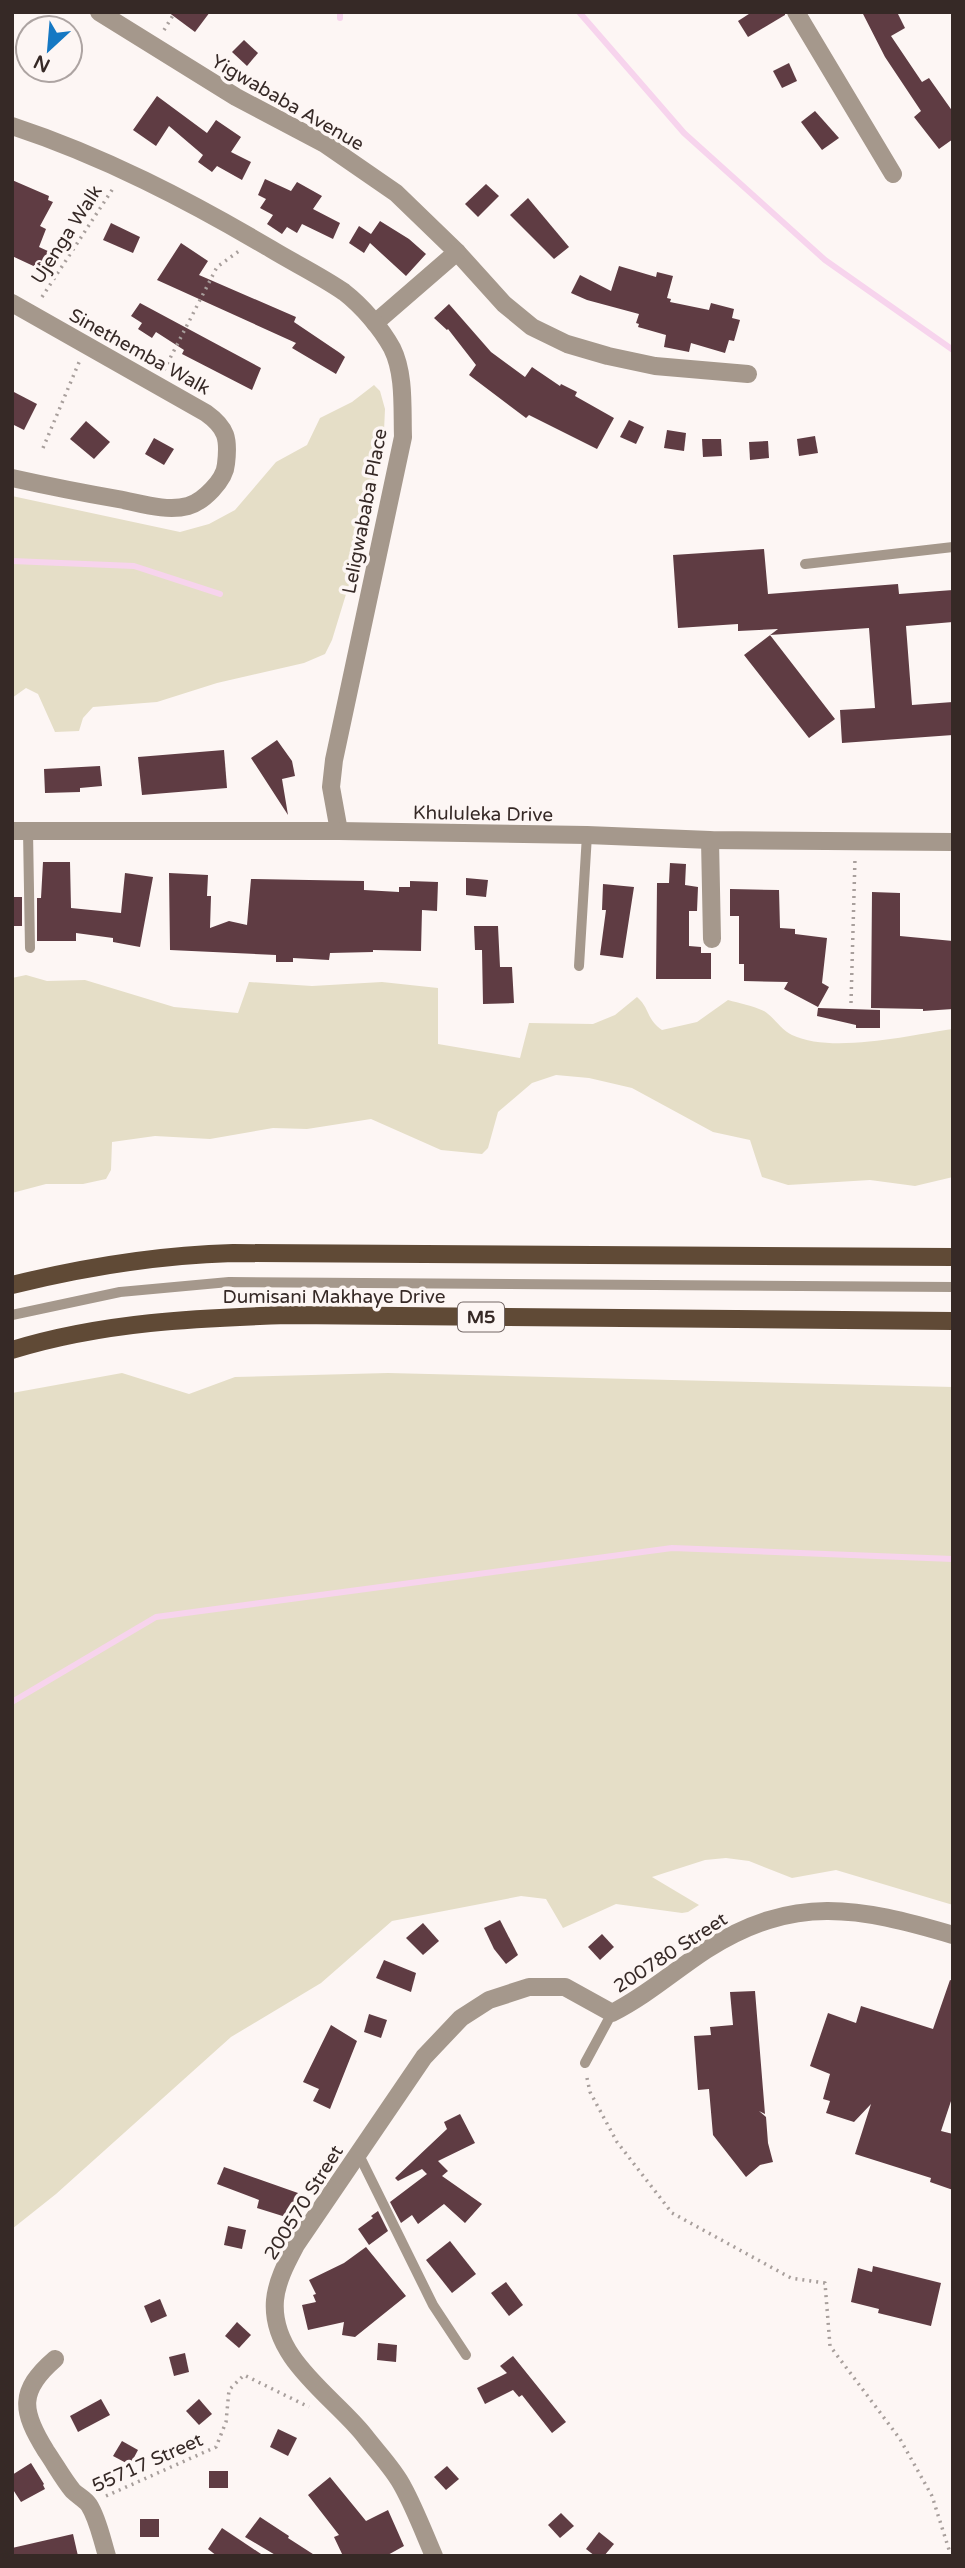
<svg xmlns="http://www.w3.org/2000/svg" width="965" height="2568" viewBox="0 0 965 2568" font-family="'Varela Round',sans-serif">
  <rect width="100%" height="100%" fill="#fdf6f4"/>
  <g fill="#e5dec7">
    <polygon points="374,385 380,391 385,409 384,431 362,542 332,640 325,654 304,663 217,683 157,702 93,707 83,718 79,731 55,732 38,694 26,688 12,698 12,496 180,532 209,524 235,510 276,462 307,445 320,418 352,402"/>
    <path d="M26,975L47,981L85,980L174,1007L238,1013L249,982L312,986L382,982L438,988V1044L520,1058L529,1023L593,1024L615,1015L637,997C650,1008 646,1019 662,1030L697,1022L728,1000C739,1003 753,1006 764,1011C774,1017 781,1030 792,1035C832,1054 910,1035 953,1029V1177L915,1186L870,1180L788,1185L762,1177L750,1140L713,1132L632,1088L589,1078L556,1075L532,1083L498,1112L488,1148L482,1154L441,1150L371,1119L307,1129L273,1128L210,1139L155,1136L112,1142L111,1170L106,1179L83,1184H46L12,1193V978Z"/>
    <polygon points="122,1373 189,1394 235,1377 388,1373 953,1387 953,1905 836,1870 792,1878 749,1861 726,1858 705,1860 652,1877 699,1905 688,1912 682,1913 616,1904 563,1928 546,1899 521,1896 392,1921 321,1983 231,2037 56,2194 12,2229 12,1393"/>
  </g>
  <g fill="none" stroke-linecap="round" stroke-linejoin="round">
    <g stroke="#f7d4ed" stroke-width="6">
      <polyline points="579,12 684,133 825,260 953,350"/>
      <polyline points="340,18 340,12"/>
      <polyline points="12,561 134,566 220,594"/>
      <polyline points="12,1702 156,1617 672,1548 953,1559"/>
    </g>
  </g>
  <g fill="#5f3c43">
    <polygon points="168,12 210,12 195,32"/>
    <polygon points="752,12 785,12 785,15 748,37 738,21"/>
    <polygon points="862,12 897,12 905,28 891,36 922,82 929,78 953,112 953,139 939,149 914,117 921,111 885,57"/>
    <polygon points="244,40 258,53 247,66 232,52"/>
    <polygon points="789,63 797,81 782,88 773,71"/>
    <polygon points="157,96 207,133 216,120 241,137 231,152 251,162 242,180 217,166 212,172 198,162 203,155 169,126 156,146 133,130"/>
    <polygon points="815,111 839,138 822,150 801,122"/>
    <polygon points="265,179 291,191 297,182 322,196 313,209 340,223 333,239 302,224 297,233 287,227 282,234 267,224 273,215 260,208 266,199 258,195"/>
    <polygon points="12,180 49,196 48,200 53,202 40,226 46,229 39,247 50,252 42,270 12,256"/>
    <polygon points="486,184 499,196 478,217 465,204"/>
    <polygon points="528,198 569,247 554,259 510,215"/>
    <polygon points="380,221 409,239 426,254 406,276 370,243 364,253 349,243 359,226 371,234"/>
    <polygon points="111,223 140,237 133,253 103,240"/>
    <polygon points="181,243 208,261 199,275 296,317 294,322 340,353 345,357 336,374 292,348 296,343 157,280"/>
    <polygon points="619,266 656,277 657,272 673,276 667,298 671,299 670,302 709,310 711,303 734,309 732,318 740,320 734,341 729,340 725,353 691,343 689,352 664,347 666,335 638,327 639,324 636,323 639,314 587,300 571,293 580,275 611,291"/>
    <polygon points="140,303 261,368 252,390 182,354 184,350 156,332 152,338 138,329 142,323 131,316"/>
    <polygon points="449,304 491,352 525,377 532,367 560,386 561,384 577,392 575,396 614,418 597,449 529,415 526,418 469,375 476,365 448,329 447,330 434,318"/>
    <polygon points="12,391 37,404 24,430 12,424"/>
    <polygon points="629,420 644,427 636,444 620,437"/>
    <polygon points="86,421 110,442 94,459 70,439"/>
    <polygon points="667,430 686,433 684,451 664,448"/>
    <polygon points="815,436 818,453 799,456 797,439"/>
    <polygon points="154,438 174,449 164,465 145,454"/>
    <polygon points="702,439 721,439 722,456 703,457"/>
    <polygon points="768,441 769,458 750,460 749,442"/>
    <polygon points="764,549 768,594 898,584 899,594 953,590 953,622 906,626 912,705 953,702 953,735 842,743 840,710 875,708 869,628 770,635 835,719 809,738 744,655 778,629 738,631 738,624 678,628 673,555"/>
    <polygon points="277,740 292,761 295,776 282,779 288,815 251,758"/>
    <polygon points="224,750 227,788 142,795 138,757"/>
    <polygon points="100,766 102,786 80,788 80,792 45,793 44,769"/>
    <polygon points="43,862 70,862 71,908 121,913 125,873 153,877 140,947 113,942 113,938 76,933 76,941 37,941 37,898 41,898"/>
    <polygon points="670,863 686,864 685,885 698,887 697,911 689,911 689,946 701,947 701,953 711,953 711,979 656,979 657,883 669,883"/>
    <polygon points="169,873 208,875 207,896 211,896 210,928 229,921 247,925 251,879 364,881 364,890 399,892 399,887 410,887 410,881 438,882 437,911 422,910 421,951 373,950 373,952 330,953 329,960 293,958 293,962 276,962 276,955 170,950"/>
    <polygon points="466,878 488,880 486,897 466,895"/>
    <polygon points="603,884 634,887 623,958 600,955 606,910 602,910"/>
    <polygon points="730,889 779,890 780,928 795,929 795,934 827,938 822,983 829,987 818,1007 784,989 788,982 744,981 744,964 739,964 739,916 730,916"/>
    <polygon points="872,892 900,893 900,936 953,941 953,1009 923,1011 923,1009 871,1008"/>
    <rect x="12" y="897" width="10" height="29"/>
    <polygon points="474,926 498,926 500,967 512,967 514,1003 483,1004 482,950 475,950"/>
    <polygon points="818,1008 880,1010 880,1028 856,1028 856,1025 817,1016"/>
    <polygon points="500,1920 518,1955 506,1964 494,1949 484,1928"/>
    <polygon points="423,1923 439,1941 423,1955 406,1938"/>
    <polygon points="602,1934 614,1947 600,1960 588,1947"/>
    <polygon points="384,1960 416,1973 411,1992 376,1978"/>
    <polygon points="950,1980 953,1981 953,2095 941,2131 953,2134 953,2190 930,2182 931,2178 855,2154 871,2104 854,2122 826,2113 830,2101 823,2099 830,2074 810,2066 828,2013 856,2023 861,2006 933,2029"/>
    <polygon points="755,1991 765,2114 759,2111 766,2117 768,2143 773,2162 760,2165 746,2177 713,2135 709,2089 698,2090 694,2036 711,2035 710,2027 733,2025 730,1992"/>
    <polygon points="369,2014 387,2020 381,2038 364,2032"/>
    <polygon points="331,2025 357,2041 330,2109 313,2101 319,2089 303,2082"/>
    <polygon points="460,2114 475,2143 438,2161 448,2171 442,2176 482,2204 465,2223 444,2204 418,2224 412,2215 401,2223 390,2202 427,2174 422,2169 398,2181 395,2178 447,2129 444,2122"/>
    <polygon points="224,2167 298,2193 289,2218 257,2208 259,2200 217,2184"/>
    <polygon points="378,2211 388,2231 369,2245 358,2229 373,2218 371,2216"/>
    <polygon points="228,2226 246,2230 242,2249 224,2245"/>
    <polygon points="450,2241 476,2274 452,2293 426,2260"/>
    <polygon points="366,2247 406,2296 355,2337 342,2335 344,2322 308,2330 302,2305 316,2302 313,2295 316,2294 309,2280 344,2263"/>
    <polygon points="873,2266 941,2283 931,2326 878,2313 879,2309 851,2302 858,2268 872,2272"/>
    <polygon points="506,2282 523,2305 509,2316 491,2293"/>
    <polygon points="160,2299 167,2316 151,2323 144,2306"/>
    <polygon points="237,2322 251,2335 239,2348 225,2336"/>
    <polygon points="378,2343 397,2345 396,2362 377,2360"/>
    <polygon points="185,2353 189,2372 174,2376 169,2357"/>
    <polygon points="513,2356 566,2422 552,2433 522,2395 519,2397 513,2390 485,2404 477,2388 507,2373 500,2366"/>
    <polygon points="101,2399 110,2415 78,2432 70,2416"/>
    <polygon points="199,2399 212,2414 199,2425 186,2411"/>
    <polygon points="278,2429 297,2438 288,2456 270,2447"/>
    <polygon points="122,2441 138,2450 130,2465 113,2456"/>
    <polygon points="31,2463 44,2484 43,2485 45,2489 21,2502 12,2488 12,2475"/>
    <polygon points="447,2466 459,2479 446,2490 434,2477"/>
    <rect x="209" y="2471" width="19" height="17"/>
    <polygon points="330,2477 366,2521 388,2510 404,2546 386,2556 343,2556 334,2537 339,2535 308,2495"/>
    <polygon points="561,2513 574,2526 560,2538 548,2525"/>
    <polygon points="260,2517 289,2536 288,2538 316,2556 277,2556 245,2537"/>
    <rect x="140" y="2519" width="19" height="18"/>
    <polygon points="222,2528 264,2556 217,2556 208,2549"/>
    <polygon points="599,2532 614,2544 604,2556 595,2556 586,2549"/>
    <polygon points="73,2534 78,2556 12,2556 12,2548"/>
  </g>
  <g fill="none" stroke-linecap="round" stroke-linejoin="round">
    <g stroke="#a89f9c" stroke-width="3.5" stroke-dasharray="2 5" stroke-linecap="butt">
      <polyline points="164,30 175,12"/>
      <polyline points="42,297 114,187"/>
      <polyline points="164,370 217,267 239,251"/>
      <polyline points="43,448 80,360"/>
      <polyline points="851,1003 855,858"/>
      <polyline points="587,2078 590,2092 617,2142 672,2213 791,2278 825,2283 830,2346 900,2439 932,2496 951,2556"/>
      <polyline points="106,2496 216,2447 226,2422 229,2390 244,2375 309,2407"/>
    </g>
    <g stroke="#a5988c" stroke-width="10">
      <polyline points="805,564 953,547"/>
      <polyline points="28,831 30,948"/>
      <polyline points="579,966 587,835"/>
      <polyline points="12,1315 120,1292 229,1282 953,1287"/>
      <polyline points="585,2063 612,2013"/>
      <polyline points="358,2153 433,2305 466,2355"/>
    </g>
    <g stroke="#a5988c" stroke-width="18">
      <polyline points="99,12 236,97 325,144 396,193 457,252 504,304 532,327 567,344 608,356 655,366 748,374"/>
      <polyline points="796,12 893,174"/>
      <path d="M12,303L206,413C227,428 229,439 226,464C225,480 203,502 188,506C166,512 140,503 118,499C83,493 48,486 12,478"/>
      <polyline points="375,323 457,252"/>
      <polyline points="710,840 712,939"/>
      <path d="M55,2359C18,2391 21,2411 46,2451C55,2464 63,2479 73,2491C78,2496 85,2499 89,2505C98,2519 102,2540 107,2556"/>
      <path d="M434,2556C424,2533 415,2509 403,2487C394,2469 377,2452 364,2435C333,2396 270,2358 275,2300C277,2280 287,2262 296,2245L424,2057L461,2018L489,2000L529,1987H565L612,2013C646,1996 674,1971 706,1950C794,1894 858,1907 953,1935"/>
    </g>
    <g stroke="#a5988c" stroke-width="18">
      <path d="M12,126C103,156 188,200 271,249C294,263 321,276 344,292C362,306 381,328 392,348C405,374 402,409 403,437L334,760L331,787L339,831"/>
      <polyline points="12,831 339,831 587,835 710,840 953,842"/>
    </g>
    <g stroke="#604a36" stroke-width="18">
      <path d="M12,1285C85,1267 158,1255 233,1253L953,1257"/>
      <path d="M12,1350C103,1322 196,1318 289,1315L953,1321"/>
    </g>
  </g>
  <g text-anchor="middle" stroke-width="7" stroke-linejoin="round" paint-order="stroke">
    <rect fill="#fdf6f4" stroke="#726664" stroke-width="2" x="458" y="1302.5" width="46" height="29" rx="5"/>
    <g font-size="18" font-weight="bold" fill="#362926">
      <text x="481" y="1323">M5</text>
    </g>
    <g font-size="19" fill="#362926" stroke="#fdf6f4">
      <text transform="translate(288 102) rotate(30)" y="7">Yigwababa Avenue</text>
      <text transform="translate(66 234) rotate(-57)" y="7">Ujenga Walk</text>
      <text transform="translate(140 351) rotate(29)" y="7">Sinethemba Walk</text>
      <text transform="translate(364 511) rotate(-79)" y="7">Leligwababa Place</text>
      <text transform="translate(483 813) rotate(1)" y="7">Khululeka Drive</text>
      <text x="334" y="1303">Dumisani Makhaye Drive</text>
      <text transform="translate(670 1952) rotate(-33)" y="7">200780 Street</text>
      <text transform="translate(303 2202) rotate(-58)" y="7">200570 Street</text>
      <text transform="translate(147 2462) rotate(-24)" y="7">55717 Street</text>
    </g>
  </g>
  <rect width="965" height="2568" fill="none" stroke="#362926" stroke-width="28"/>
  <g transform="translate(49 49) rotate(206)"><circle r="33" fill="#fdf6f4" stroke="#ada4a2" stroke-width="2"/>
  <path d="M0-5L12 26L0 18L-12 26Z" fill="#1578c3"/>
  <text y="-10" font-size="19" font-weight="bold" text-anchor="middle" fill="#362926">N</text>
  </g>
</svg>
